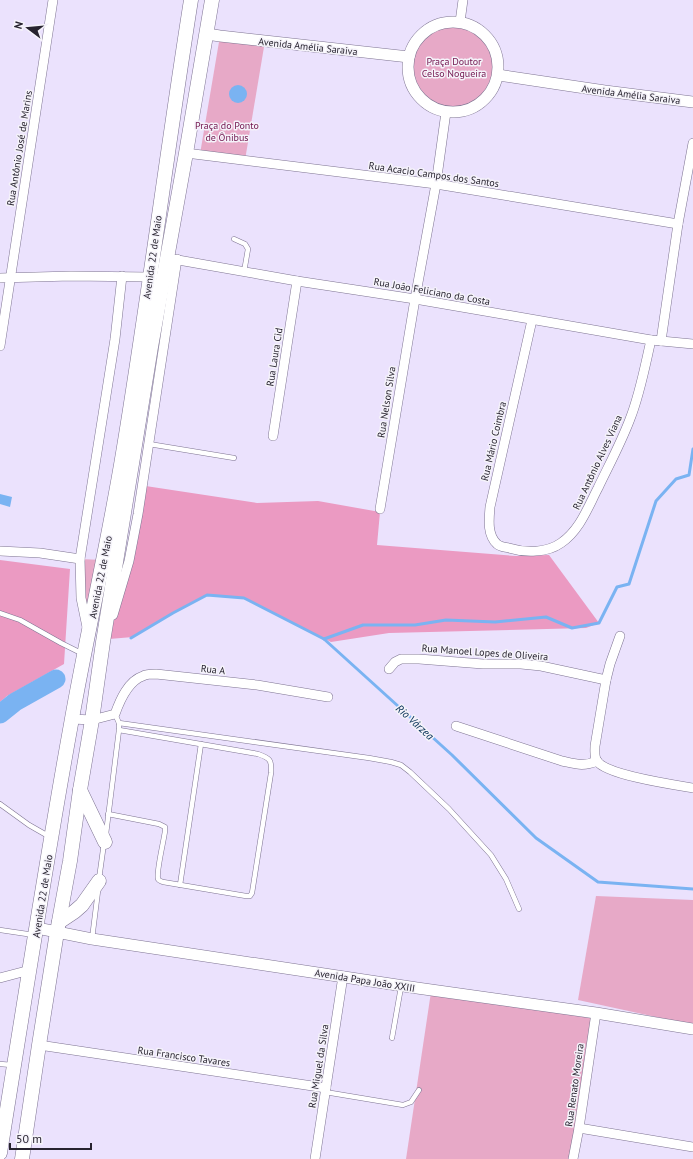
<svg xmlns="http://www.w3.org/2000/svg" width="693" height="1159" viewBox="0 0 693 1159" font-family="'PT Sans',sans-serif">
  <rect width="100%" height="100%" fill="#ebe2fd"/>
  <g fill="#e7a9c7">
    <circle cx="454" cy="67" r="44"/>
    <polygon points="220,36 265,41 245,160 200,154"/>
    <polygon points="80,559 102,560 87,626"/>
    <polygon points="596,896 693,900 693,1025 578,1000"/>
    <polygon points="431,992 596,1013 574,1159 406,1159"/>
  </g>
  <g fill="#eb9ac2">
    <polygon points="139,485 257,503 318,501 380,512 377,545 515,556 549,555 599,623 586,628 389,633 331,642 244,598 207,595 173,613 133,637 97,640 125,560"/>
    <polygon points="0,560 70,569 64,664 7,696 0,702"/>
  </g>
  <g fill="#7ab3f2">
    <circle cx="238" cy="94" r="9"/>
    <polygon points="0,494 12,497 10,507 0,504"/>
  </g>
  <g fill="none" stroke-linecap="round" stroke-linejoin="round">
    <g stroke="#7ab3f2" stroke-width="3">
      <polyline points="131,638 173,613 207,595 244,598 324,639 452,755 536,838 598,882 693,889"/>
      <polyline points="324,639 363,625 415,625 446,620 495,622 546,617 572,628 599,623 617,587 629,584 656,501 676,479 689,475 693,449"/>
    </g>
    <polyline stroke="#7ab3f2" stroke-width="19" points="0,714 15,702 56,679"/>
    <defs>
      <g id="service">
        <polyline points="234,239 245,244 248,249 244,272"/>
        <polyline points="149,444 234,458"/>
        <polyline points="0,613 20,620 61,643 83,654"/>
        <polyline points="119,723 369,758 391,762 401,765 410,772 449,809 491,855 506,879 519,909"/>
        <polyline points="0,804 29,825 50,837"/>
        <path d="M108,814L159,824L165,827V831C164,840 156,872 158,879C159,881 161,881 163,882L246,896H250L252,893L271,773C272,760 270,758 258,754L119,730"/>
        <polyline points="106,834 119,730 119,723 115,714"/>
        <polyline points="99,879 104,843"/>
        <polyline points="180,885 201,744"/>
        <polyline points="0,930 34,935"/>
        <polyline points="92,939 98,891"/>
        <polyline points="392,1038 401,987"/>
        <polyline points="0,1064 12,1065"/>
        <polyline points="325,1092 403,1105 411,1102 419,1090"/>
      </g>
      <g id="minor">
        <polyline points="460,22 463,0"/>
        <polyline points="186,153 436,184 678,224"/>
        <polyline points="167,258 297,281 415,299 651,340 693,344"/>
        <polyline points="0,278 71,276 149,277"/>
        <path d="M532,320L490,507C489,519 487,535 497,544C500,547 505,547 509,548C525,553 547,553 561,543C580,530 588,507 598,488C609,465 621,443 630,419C640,394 645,366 651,340"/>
        <polyline points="661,341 678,224 693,143"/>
        <polyline points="0,346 53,0"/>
        <polyline points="273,436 297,281"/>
        <polyline points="380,509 415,299 436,184 446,112"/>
        <polyline points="0,551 40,553 80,559"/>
        <polyline points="113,615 129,561 138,514 177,259"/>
        <polyline points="87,627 81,598 80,559 115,339 122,276"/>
        <path d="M620,636L610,664L606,680L595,746C595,751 594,757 597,761C606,775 675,785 693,788"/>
        <polyline points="389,669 395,662 401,659 419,659 483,664 521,664 541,666 606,680"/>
        <path d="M72,719L92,720L115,714C120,700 128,681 143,676C146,674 152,674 156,674L257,685L328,697"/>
        <path d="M456,726L562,761C576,764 583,767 597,761"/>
        <polyline points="0,978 30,970"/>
        <polyline points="39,1045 326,1088"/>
        <polyline points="579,1128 693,1147"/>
        <polyline points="315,1159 343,976"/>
        <polyline points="573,1159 579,1128 596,1013"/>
      </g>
      <g id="tertiary">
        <circle cx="453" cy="67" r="45"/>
        <polyline points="207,34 220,36 409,57"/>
        <polyline points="498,75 605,91 693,102"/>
        <polyline points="37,928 92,939 417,988 596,1013 693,1029"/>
      </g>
      <g id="primary">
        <polyline points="80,790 105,842"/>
        <polyline points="59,922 74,912 82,905 99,881"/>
        <path d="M0,1153C23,1010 45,867 71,724C87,633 108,544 123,453C148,302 167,151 191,0"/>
        <polyline points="22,1159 39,1045 57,932 70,861 80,790 92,720 103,642 151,347 186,153 212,0"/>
      </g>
    </defs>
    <use href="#service" stroke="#7e7492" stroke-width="5.5"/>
    <use href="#minor" stroke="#7e7492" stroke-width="10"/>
    <use href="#tertiary" stroke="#7e7492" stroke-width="12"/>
    <use href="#primary" stroke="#7e7492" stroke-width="15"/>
    <use href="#service" stroke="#fff" stroke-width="4.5"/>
    <use href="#minor" stroke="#fff" stroke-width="9"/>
    <use href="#tertiary" stroke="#fff" stroke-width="11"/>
    <use href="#primary" stroke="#fff" stroke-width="14"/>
  </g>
  <g text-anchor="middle" stroke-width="3" stroke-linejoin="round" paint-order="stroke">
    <g font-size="10" fill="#27232f" stroke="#f5f3fa">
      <text transform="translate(308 46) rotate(6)" y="4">Avenida Amélia Saraiva</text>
      <text transform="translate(631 94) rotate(7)" y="4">Avenida Amélia Saraiva</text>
      <text transform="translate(19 148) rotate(-81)" y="4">Rua Antônio José de Marins</text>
      <text transform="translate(434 174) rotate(8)" y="4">Rua Acacio Campos dos Santos</text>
      <text transform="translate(152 257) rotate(-82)" y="4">Avenida 22 de Maio</text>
      <text transform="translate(432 291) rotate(10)" y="4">Rua João Feliciano da Costa</text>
      <text transform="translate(274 357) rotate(-81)" y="4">Rua Laura Cid</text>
      <text transform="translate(386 402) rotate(-81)" y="4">Rua Nelson Silva</text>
      <text transform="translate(493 441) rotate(-77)" y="4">Rua Mário Coimbra</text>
      <text transform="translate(597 462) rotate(-65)" y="4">Rua Antônio Alves Viana</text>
      <text transform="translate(100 577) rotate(-79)" y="4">Avenida 22 de Maio</text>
      <text transform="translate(485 652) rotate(4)" y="4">Rua Manoel Lopes de Oliveira</text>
      <text transform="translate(213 669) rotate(6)" y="4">Rua A</text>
      <text transform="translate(42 896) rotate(-81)" y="4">Avenida 22 de Maio</text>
      <text transform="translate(365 980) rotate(9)" y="4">Avenida Papa João XXIII</text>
      <text transform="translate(184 1056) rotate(8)" y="4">Rua Francisco Tavares</text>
      <text transform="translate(318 1066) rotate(-81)" y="4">Rua Miguel da Silva</text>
      <text transform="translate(574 1085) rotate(-82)" y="4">Rua Renato Moreira</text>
    </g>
    <g font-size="10" fill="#72154e" stroke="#f5f3fa">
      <text x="454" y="65">Praça Doutor<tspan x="454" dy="12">Celso Nogueira</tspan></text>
      <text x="227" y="129">Praça do Ponto<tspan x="227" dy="12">de Ônibus</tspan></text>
    </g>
    <g font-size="11" font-style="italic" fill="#063057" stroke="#f5f3fa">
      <text transform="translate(415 722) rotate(42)" y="4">Rio Várzea</text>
    </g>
  </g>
  <g transform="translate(28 28) rotate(286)" stroke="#f5f3fa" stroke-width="3" paint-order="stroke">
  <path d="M0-3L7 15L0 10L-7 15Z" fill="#27232f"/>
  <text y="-6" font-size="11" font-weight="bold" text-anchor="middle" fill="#27232f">N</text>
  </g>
  <path d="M10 1143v6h81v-6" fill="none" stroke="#27232f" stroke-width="2"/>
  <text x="16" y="1143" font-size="12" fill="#27232f" stroke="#f5f3fa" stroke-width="3" paint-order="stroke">50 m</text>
</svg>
